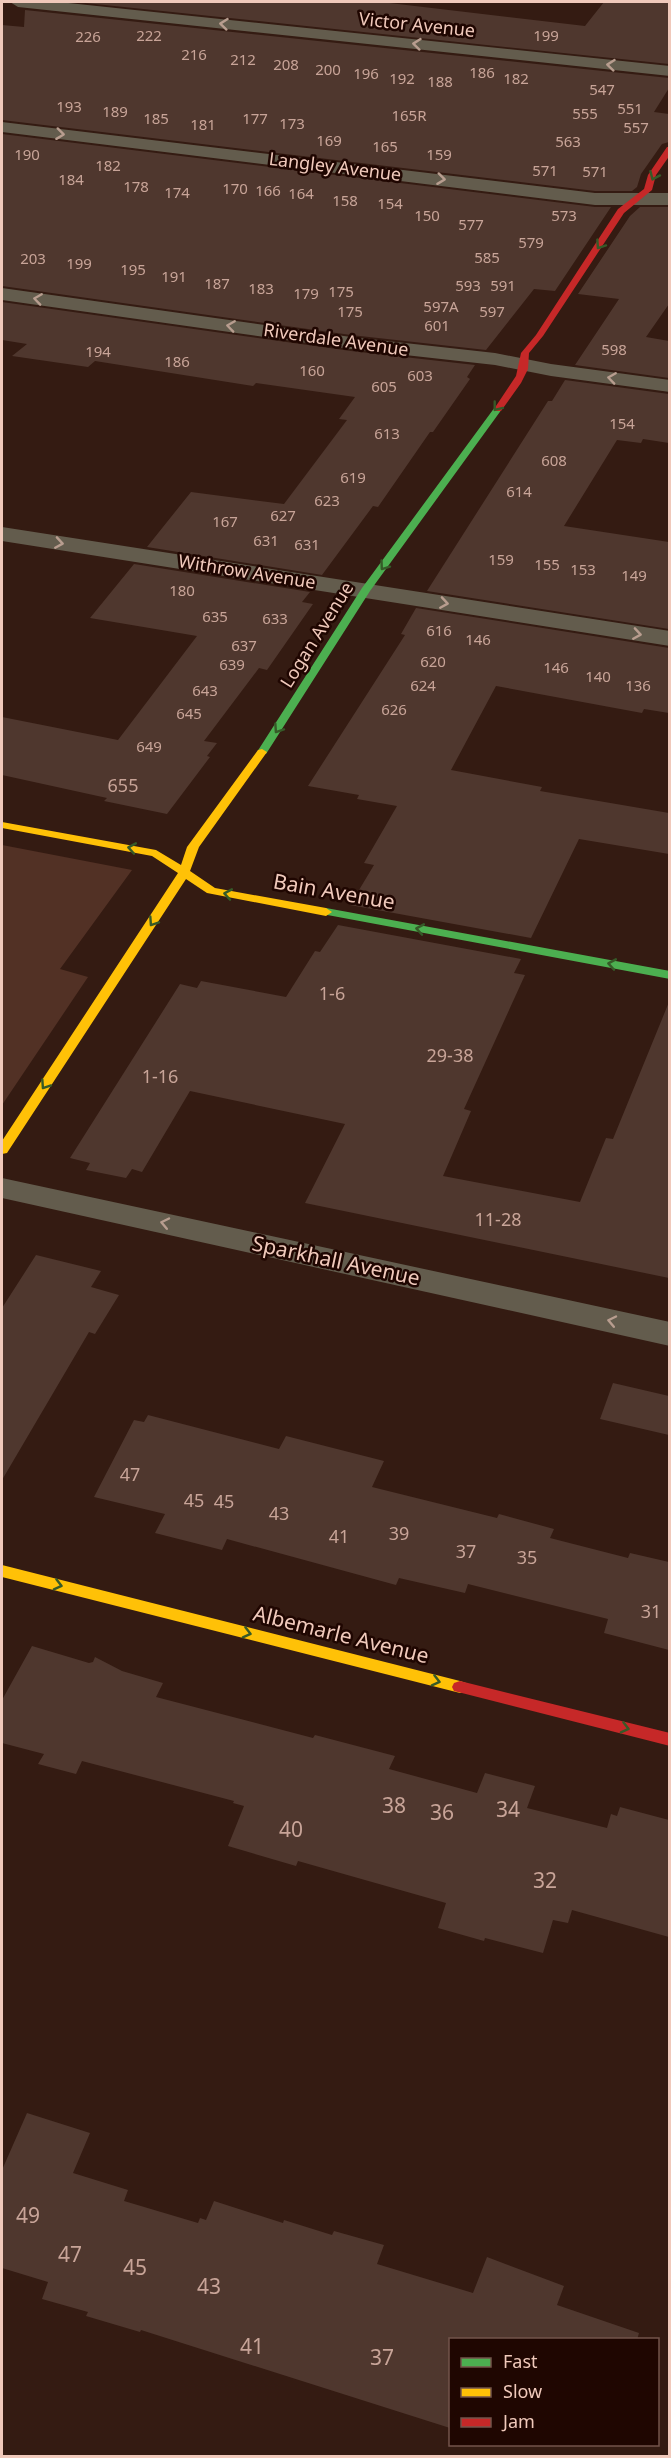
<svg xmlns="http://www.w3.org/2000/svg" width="671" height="2458" viewBox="0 0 671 2458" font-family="'Noto Sans',sans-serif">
  <rect width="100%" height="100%" fill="#341b12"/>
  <polygon fill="#523125" points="2,845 132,870 60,969 88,977 2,1105"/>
  <g fill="#4f372e">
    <polygon points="76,2 381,2 585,26 604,2 669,2 669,64"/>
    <polygon points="25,10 669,78 669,88 654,112 669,114 669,142 662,144 641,174 637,187 632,191 595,191 2,120 2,25 24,27"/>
    <polygon points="2,134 595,207 611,207 555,291 534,289 486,350 351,335 2,286"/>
    <polygon points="640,207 669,207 669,304 646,337 669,341 669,378 575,365 619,299 578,294 630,216"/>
    <polygon points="2,302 351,351 475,365 467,377 470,379 433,432 430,432 378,507 373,506 322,575 147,547 191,492 284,504 347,420 339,419 355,397 256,383 253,386 95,361 88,367 12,356 27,344 2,340"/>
    <polygon points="565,380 669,394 669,443 643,439 641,443 617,440 564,526 669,542 669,629 427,591 548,401 552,401"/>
    <polygon points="134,564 310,592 302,602 313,604 267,670 259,668 204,741 217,743 207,756 210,757 167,814 104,801 107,798 2,775 2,717 118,740 197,636 90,618"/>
    <polygon points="416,608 669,648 669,713 644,709 642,713 496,686 451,770 542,787 540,791 669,813 669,854 579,839 531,938 350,905 374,865 364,863 397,806 357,799 359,795 308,786 405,635 401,634"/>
    <polygon points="338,925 521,959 514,973 525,975 464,1109 471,1111 443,1176 580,1202 606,1138 613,1139 669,1002 669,1278 305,1203 345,1124 190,1091 142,1172 132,1169 126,1178 86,1170 90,1163 70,1158 180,984 197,988 201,981 286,997 315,951 320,952"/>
    <polygon points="36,1255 101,1271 91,1287 119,1295 95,1334 89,1332 2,1480 2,1308"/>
    <polygon points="613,1383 669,1396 669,1435 600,1419"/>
    <polygon points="148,1415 279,1449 286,1436 384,1461 372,1487 497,1518 499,1514 554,1529 550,1538 628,1558 630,1553 669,1562 669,1650 604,1633 608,1619 468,1584 465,1593 399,1578 396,1585 227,1539 222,1550 155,1533 165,1514 94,1497 134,1420 144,1422"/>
    <polygon points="32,1646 89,1663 93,1662 95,1657 122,1671 163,1683 156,1697 313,1738 315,1735 395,1756 389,1769 477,1793 485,1773 535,1786 527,1808 607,1828 611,1814 617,1816 620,1807 669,1820 669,1937 572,1910 568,1923 553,1920 543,1953 485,1938 484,1941 438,1928 446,1903 298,1861 296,1866 228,1846 244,1806 233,1803 234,1801 82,1761 76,1774 38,1764 44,1754 2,1743 2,1700"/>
    <polygon points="27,2113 90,2133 73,2173 128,2190 124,2201 198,2223 200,2218 206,2220 214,2201 283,2223 284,2220 332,2235 334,2231 384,2245 377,2264 473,2293 487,2257 564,2286 557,2305 639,2333 637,2340 450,2340 450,2428 141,2330 140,2332 86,2316 88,2312 42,2299 48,2282 2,2268 2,2170"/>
  </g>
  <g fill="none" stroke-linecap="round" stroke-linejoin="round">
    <g fill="#635c4d" fill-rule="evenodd">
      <polygon points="10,2 59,2 670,66 670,76 18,7"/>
      <polygon points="2,122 595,193 670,193 670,205 595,205 2,132"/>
      <polygon points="2,288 351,337 495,353 551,364 670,380 670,392 551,376 495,365 351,349 2,300"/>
      <polygon points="2,527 670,631 670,646 2,541"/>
      <polygon points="2,1178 670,1322 670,1346 2,1198"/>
    </g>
    <g fill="#4caf50" fill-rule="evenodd">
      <polygon points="495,407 502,409 370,591 266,754 258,754 257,752 362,588"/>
      <polygon points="326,908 670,971 670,979 322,914 320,912"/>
    </g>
    <g fill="#ffc107" fill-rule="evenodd">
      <polygon points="262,749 267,752 199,847 190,871 215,888 326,908 332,912 326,916 207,893 186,879 7,1153 2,1154 2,1141 178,873 152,856 2,828 2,822 156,850 181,865 187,847 258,750"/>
      <polygon points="2,1565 460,1681 466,1683 468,1687 466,1691 460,1693 2,1577"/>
    </g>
    <g fill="#c62828" fill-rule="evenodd">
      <polygon points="667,147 670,147 670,155 656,175 652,190 624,213 543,336 529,353 528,369 521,383 501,411 495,411 494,409 516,376 521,353 536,335 618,209 644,189 648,175"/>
      <polygon points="460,1681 670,1733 670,1746 454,1691 452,1687 454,1683"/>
    </g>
  </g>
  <defs><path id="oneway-chevron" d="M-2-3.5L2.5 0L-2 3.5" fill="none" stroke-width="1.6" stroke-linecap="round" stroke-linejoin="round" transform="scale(1.5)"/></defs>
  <g stroke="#b89d8f">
    <use href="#oneway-chevron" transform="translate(224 24) rotate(-174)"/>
    <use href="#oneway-chevron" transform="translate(417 44) rotate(-174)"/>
    <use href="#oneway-chevron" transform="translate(611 65) rotate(-174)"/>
    <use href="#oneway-chevron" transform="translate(60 134) rotate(7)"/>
    <use href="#oneway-chevron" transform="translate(441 179) rotate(7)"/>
    <use href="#oneway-chevron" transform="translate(38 299) rotate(-172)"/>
    <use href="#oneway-chevron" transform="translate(231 326) rotate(-172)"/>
    <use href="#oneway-chevron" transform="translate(612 378) rotate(-172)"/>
    <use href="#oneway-chevron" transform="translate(59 543) rotate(9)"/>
    <use href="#oneway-chevron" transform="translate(444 603) rotate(9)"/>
    <use href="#oneway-chevron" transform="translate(637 634) rotate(9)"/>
    <use href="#oneway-chevron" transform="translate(165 1223) rotate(-168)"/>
    <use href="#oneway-chevron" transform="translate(612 1321) rotate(-168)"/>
  </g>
  <g stroke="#365a28">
    <use href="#oneway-chevron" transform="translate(654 176) rotate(114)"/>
    <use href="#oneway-chevron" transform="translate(600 245) rotate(124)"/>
    <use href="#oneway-chevron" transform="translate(497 407) rotate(128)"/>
    <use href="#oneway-chevron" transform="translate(384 566) rotate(126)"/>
    <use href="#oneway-chevron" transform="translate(278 729) rotate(124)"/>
    <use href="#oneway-chevron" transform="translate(132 848) rotate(-170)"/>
    <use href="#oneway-chevron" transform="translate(228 894) rotate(-170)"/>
    <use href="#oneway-chevron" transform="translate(153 922) rotate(124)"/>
    <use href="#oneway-chevron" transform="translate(420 929) rotate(-170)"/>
    <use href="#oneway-chevron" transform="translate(612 964) rotate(-170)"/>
    <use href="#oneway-chevron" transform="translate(45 1085) rotate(124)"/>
    <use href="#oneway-chevron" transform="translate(58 1585) rotate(14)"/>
    <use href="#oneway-chevron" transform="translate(247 1633) rotate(14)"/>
    <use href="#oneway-chevron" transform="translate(436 1681) rotate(14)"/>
    <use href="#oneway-chevron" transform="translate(625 1728) rotate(14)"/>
  </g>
  <g text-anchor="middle" stroke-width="5" stroke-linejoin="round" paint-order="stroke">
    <g font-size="15" fill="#c8a498">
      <text x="149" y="41">222</text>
      <text x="546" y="41">199</text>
      <text x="88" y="42">226</text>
      <text x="194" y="60">216</text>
      <text x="243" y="65">212</text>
      <text x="286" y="70">208</text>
      <text x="328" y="75">200</text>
      <text x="482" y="78">186</text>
      <text x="366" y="79">196</text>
      <text x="402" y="84">192</text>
      <text x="516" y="84">182</text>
      <text x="440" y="87">188</text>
      <text x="602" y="95">547</text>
      <text x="69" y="112">193</text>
      <text x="630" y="114">551</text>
      <text x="115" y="117">189</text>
      <text x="585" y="119">555</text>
      <text x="409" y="121">165R</text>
      <text x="156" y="124">185</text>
      <text x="255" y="124">177</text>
      <text x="292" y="129">173</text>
      <text x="203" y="130">181</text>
      <text x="636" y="133">557</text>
      <text x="329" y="146">169</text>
      <text x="568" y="147">563</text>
      <text x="385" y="152">165</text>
      <text x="27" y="160">190</text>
      <text x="439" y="160">159</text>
      <text x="108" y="171">182</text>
      <text x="545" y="176">571</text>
      <text x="595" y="177">571</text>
      <text x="71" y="185">184</text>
      <text x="136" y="192">178</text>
      <text x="235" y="194">170</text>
      <text x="268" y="196">166</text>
      <text x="177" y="198">174</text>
      <text x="301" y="199">164</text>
      <text x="345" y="206">158</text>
      <text x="390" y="209">154</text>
      <text x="427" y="221">150</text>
      <text x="564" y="221">573</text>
      <text x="471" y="230">577</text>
      <text x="531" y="248">579</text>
      <text x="487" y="263">585</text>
      <text x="33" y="264">203</text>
      <text x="79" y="269">199</text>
      <text x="133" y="275">195</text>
      <text x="174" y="282">191</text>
      <text x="217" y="289">187</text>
      <text x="468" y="291">593</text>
      <text x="503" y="291">591</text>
      <text x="261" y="294">183</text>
      <text x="341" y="297">175</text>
      <text x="306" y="299">179</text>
      <text x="441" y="312">597A</text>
      <text x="350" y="317">175</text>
      <text x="492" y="317">597</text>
      <text x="437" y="331">601</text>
      <text x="614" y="355">598</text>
      <text x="98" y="357">194</text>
      <text x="177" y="367">186</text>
      <text x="312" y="376">160</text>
      <text x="420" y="381">603</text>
      <text x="384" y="392">605</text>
      <text x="622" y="429">154</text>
      <text x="387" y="439">613</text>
      <text x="554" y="466">608</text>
      <text x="353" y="483">619</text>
      <text x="519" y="497">614</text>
      <text x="327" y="506">623</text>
      <text x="283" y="521">627</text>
      <text x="225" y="527">167</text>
      <text x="266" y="546">631</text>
      <text x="307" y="550">631</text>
      <text x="501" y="565">159</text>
      <text x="547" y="570">155</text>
      <text x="583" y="575">153</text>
      <text x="634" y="581">149</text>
      <text x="182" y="596">180</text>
      <text x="215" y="622">635</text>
      <text x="275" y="624">633</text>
      <text x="439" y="636">616</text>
      <text x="478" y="645">146</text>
      <text x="244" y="651">637</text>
      <text x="433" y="667">620</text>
      <text x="232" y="670">639</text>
      <text x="556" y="673">146</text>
      <text x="598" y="682">140</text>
      <text x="423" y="691">624</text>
      <text x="638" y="691">136</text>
      <text x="205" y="696">643</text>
      <text x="394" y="715">626</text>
      <text x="189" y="719">645</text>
      <text x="149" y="752">649</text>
    </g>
    <g font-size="18" fill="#f0c9bb" stroke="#1f0601">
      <text transform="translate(417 25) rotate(6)" y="6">Victor Avenue</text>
      <text transform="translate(335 167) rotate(7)" y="6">Langley Avenue</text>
      <text transform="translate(336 340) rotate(8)" y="6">Riverdale Avenue</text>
      <text transform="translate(247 572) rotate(9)" y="6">Withrow Avenue</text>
      <text transform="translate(317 635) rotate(-58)" y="6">Logan Avenue</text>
    </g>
    <g font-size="18" fill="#c8a498">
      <text x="123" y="792">655</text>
      <text x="332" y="1000">1-6</text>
      <text x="450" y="1062">29-38</text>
      <text x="160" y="1083">1-16</text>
      <text x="498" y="1226">11-28</text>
      <text x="130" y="1481">47</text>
      <text x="194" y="1507">45</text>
      <text x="224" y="1508">45</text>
      <text x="279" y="1520">43</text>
      <text x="399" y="1540">39</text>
      <text x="339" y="1543">41</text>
      <text x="466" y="1558">37</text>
      <text x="527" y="1564">35</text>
      <text x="651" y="1618">31</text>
    </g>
    <g font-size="21" fill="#f0c9bb" stroke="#1f0601">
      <text transform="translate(334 892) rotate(10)" y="7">Bain Avenue</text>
      <text transform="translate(336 1261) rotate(12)" y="7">Sparkhall Avenue</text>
      <text transform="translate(341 1635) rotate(14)" y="7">Albemarle Avenue</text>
    </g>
    <g font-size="21" fill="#c8a498">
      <text x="394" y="1813">38</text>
      <text x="508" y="1817">34</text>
      <text x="442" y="1820">36</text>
      <text x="291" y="1837">40</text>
      <text x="545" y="1888">32</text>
      <text x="28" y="2223">49</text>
      <text x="70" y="2262">47</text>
      <text x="135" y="2275">45</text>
      <text x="209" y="2294">43</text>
      <text x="252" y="2354">41</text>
      <text x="382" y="2365">37</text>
    </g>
  </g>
  <rect width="671" height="2458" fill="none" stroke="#f0c9bb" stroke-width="6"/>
  <rect x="449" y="2338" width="210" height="108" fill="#1f0601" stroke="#73544b" stroke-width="1.5"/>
  <rect x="461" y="2358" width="30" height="9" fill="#4caf50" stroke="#73544b" stroke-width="1.5"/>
  <text x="503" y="2368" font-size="18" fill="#f0c9bb">Fast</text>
  <rect x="461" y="2388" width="30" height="9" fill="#ffc107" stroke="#73544b" stroke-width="1.5"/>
  <text x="503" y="2398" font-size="18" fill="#f0c9bb">Slow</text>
  <rect x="461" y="2418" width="30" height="9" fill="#c62828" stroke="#73544b" stroke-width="1.5"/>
  <text x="503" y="2428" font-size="18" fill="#f0c9bb">Jam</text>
</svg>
